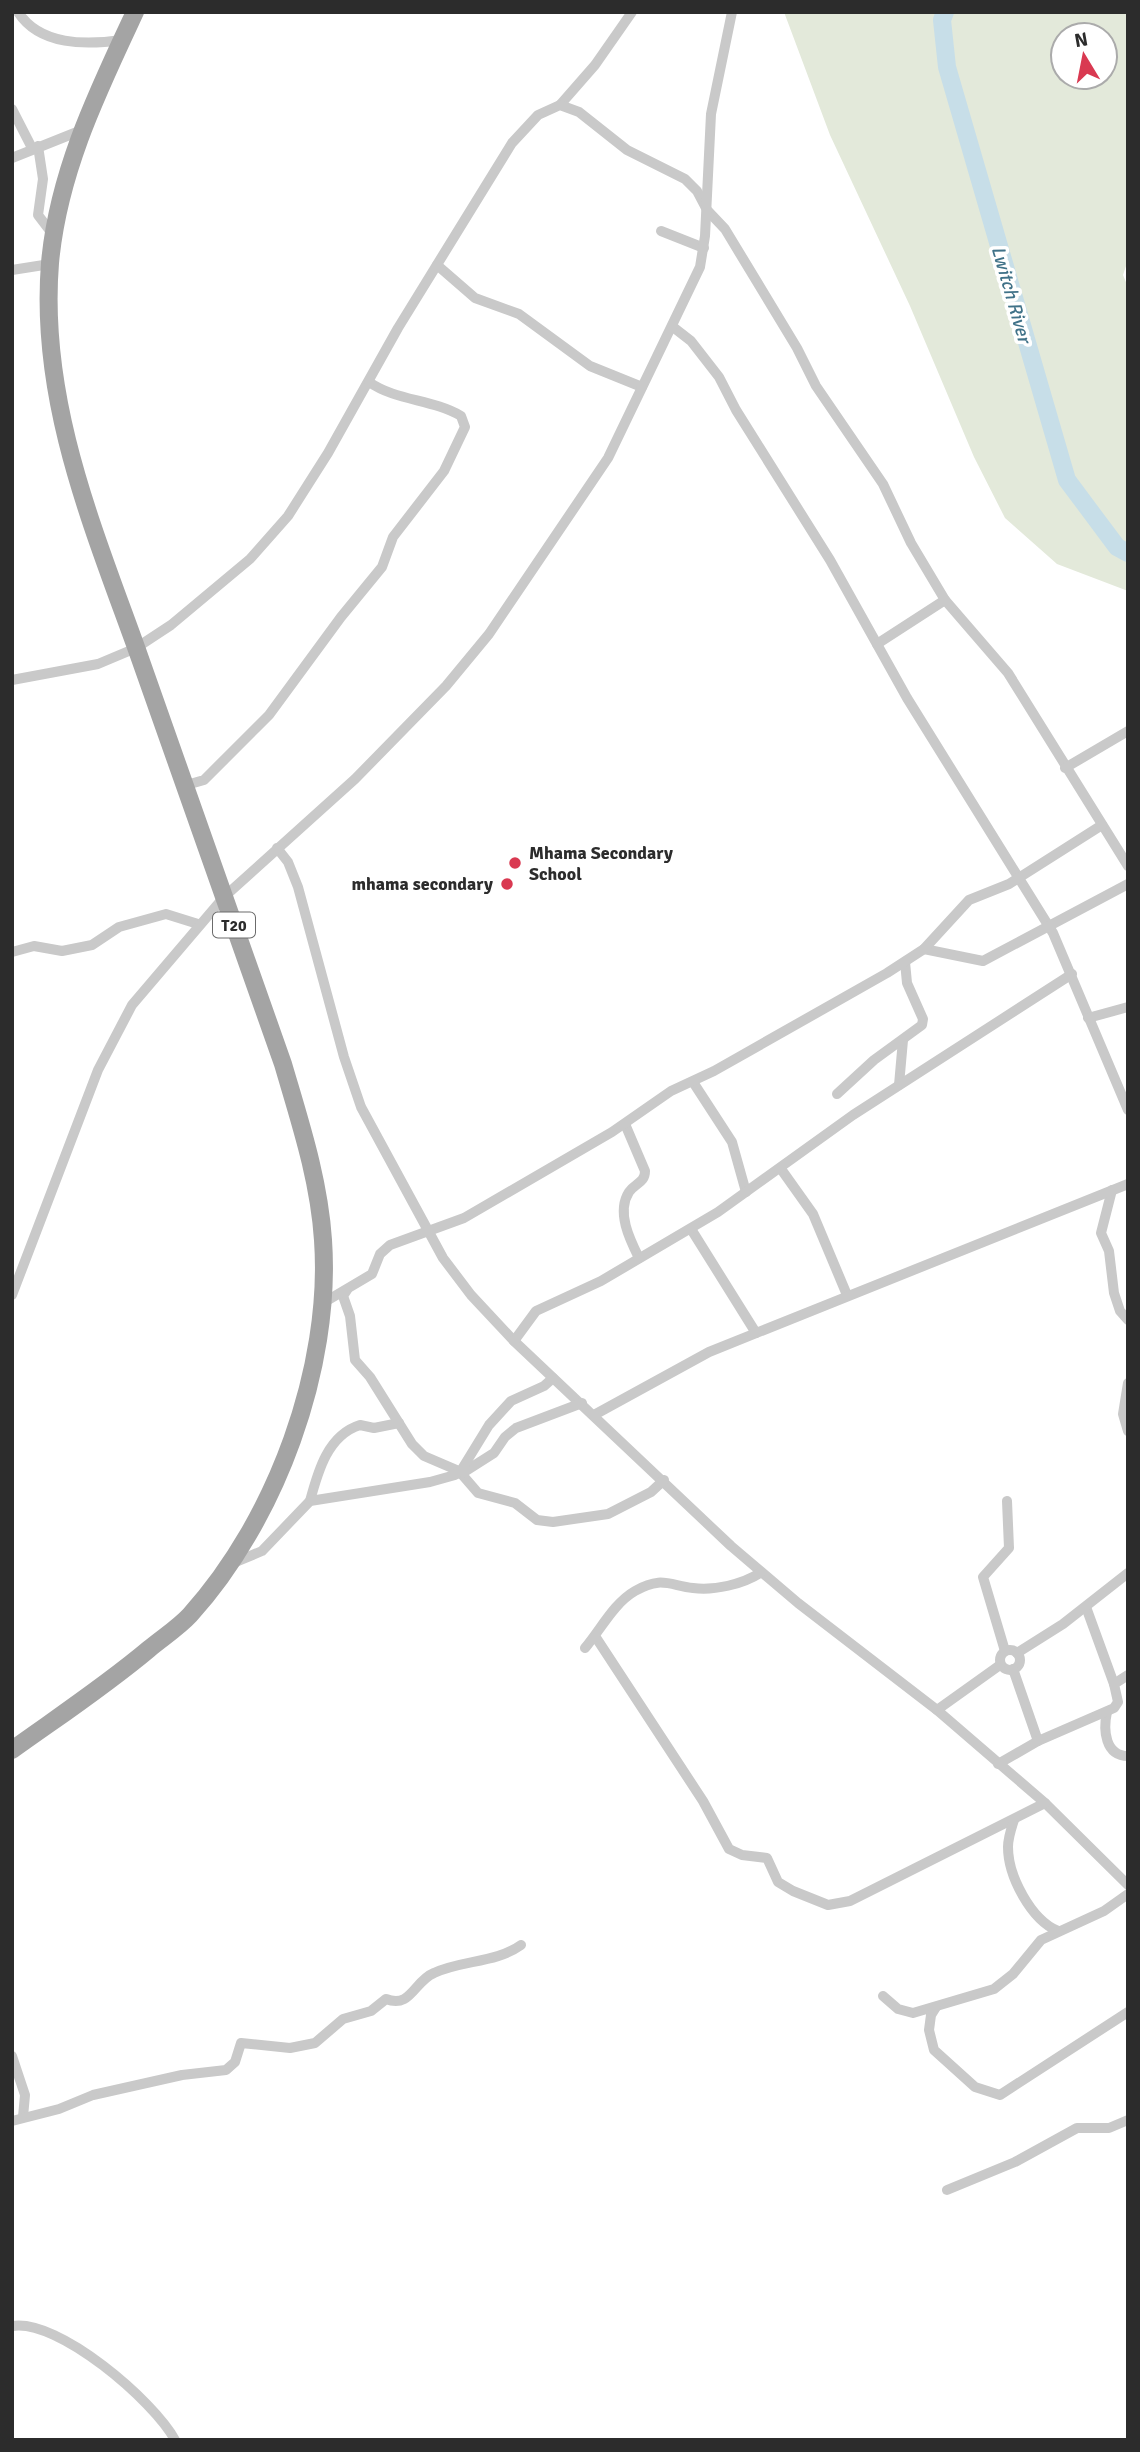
<svg xmlns="http://www.w3.org/2000/svg" width="1140" height="2452" viewBox="0 0 1140 2452" font-family="Signika,sans-serif">
  <rect width="100%" height="100%" fill="#fff"/>
  <path fill="#e3e9da" fill-rule="evenodd" d="M784,12H1128V260L1123,275L1128,287V591L1057,564L1005,518L974,457L910,306L830,135ZM1063,35H1105V77H1063Z"/>
  <g fill="none" stroke-linecap="round" stroke-linejoin="round">
    <polyline stroke="#c7dee8" stroke-width="18" points="945,12 942,20 947,67 1067,480 1117,547 1128,553"/>
    <g stroke="#c9c9c9" stroke-width="10">
      <path d="M18,12C40,46 86,45 122,40"/>
      <polyline points="560,105 595,65 632,12"/>
      <polyline points="12,109 32,148"/>
      <polyline points="38,146 43,179 38,215 54,236"/>
      <polyline points="12,158 82,130"/>
      <polyline points="661,231 704,248"/>
      <polyline points="437,265 475,298 519,314 590,366 642,387"/>
      <polyline points="12,270 50,264"/>
      <polyline points="673,327 691,341 719,377 736,410 830,560 907,698 1053,933 1128,1110"/>
      <polyline points="877,644 945,600"/>
      <polyline points="12,680 98,664 136,648 171,625 250,559 288,516 328,453 398,328 512,143 538,115 560,105 579,112 627,150 685,179 697,191 707,210 725,229 797,348 816,386 883,484 911,543 945,600 1008,673 1128,866"/>
      <polyline points="1065,768 1128,731"/>
      <path d="M183,786L204,780L269,715L341,617L382,567L393,537L444,471L465,427L461,416C432,399 396,401 369,382"/>
      <polyline points="277,848 288,862 298,887 344,1057 361,1107 443,1258 471,1295 514,1341 731,1546 798,1603 937,1710 1045,1803 1128,1885"/>
      <polyline points="924,949 983,961 1128,884"/>
      <polyline points="12,952 34,946 62,951 92,945 119,927 166,914 198,924"/>
      <polyline points="1088,1018 1128,1007"/>
      <polyline points="693,1082 732,1142 746,1192"/>
      <polyline points="899,1085 903,1040"/>
      <polyline points="837,1094 874,1060 922,1025 923,1019 907,983 905,962"/>
      <path d="M625,1124L645,1171C645,1183 635,1183 629,1192C616,1212 630,1240 639,1258"/>
      <polyline points="781,1169 813,1214 847,1295"/>
      <polyline points="1112,1190 1101,1233 1109,1251 1114,1293 1120,1311 1128,1320"/>
      <polyline points="691,1229 756,1333"/>
      <polyline points="347,1290 343,1296 350,1316 355,1360 370,1377 412,1444 424,1456 459,1471 478,1493 515,1503 537,1520 553,1522 608,1514 651,1492 664,1480"/>
      <polyline points="12,1295 98,1070 132,1005 224,897 355,779 446,686 489,634 608,458 700,267 705,236 711,114 732,12"/>
      <polyline points="323,1303 372,1274 380,1254 390,1245 464,1218 612,1132 671,1091 714,1071 887,973 924,949 969,900 1009,884 1102,825"/>
      <polyline points="514,1341 536,1311 601,1281 718,1212 853,1115 1072,974"/>
      <polyline points="1128,1383 1123,1414 1128,1431"/>
      <polyline points="594,1415 709,1352 1128,1184"/>
      <polyline points="461,1474 494,1453 505,1437 516,1428 582,1403"/>
      <path d="M310,1501C318,1471 328,1435 360,1425L374,1428L399,1423"/>
      <polyline points="231,1564 262,1551 310,1501 430,1482 455,1475 462,1469 489,1425 511,1401 544,1386 553,1378"/>
      <polyline points="1086,1607 1114,1684"/>
      <polyline points="595,1636 703,1801 729,1849 742,1855 767,1858 778,1882 793,1891 828,1905 850,1901 1045,1803"/>
      <path d="M585,1648C601,1629 614,1603 635,1591C661,1576 669,1585 693,1588C714,1591 743,1584 760,1573"/>
      <circle cx="1010" cy="1660" r="10"/>
      <polyline points="1005,1651 983,1577 1009,1548 1007,1501"/>
      <polyline points="1017,1653 1063,1624 1128,1573"/>
      <polyline points="1013,1669 1038,1741"/>
      <polyline points="937,1710 1000,1665"/>
      <path d="M1107,1712C1103,1730 1105,1756 1128,1756"/>
      <polyline points="998,1764 1038,1741 1114,1708 1118,1702 1114,1684 1128,1675"/>
      <path d="M1014,1820C1011,1829 1008,1838 1008,1847C1008,1876 1031,1920 1058,1931"/>
      <polyline points="883,1996 898,2009 913,2013 994,1989 1013,1974 1041,1940 1104,1911 1128,1894"/>
      <polyline points="936,2007 931,2015 929,2030 934,2050 975,2087 1000,2095 1128,2012"/>
      <polyline points="12,2056 25,2095 23,2117"/>
      <path d="M12,2121L59,2109L93,2095L182,2075L226,2070L235,2062L241,2043L290,2048L315,2043L343,2019L371,2011L386,1999C411,2009 414,1981 434,1973C462,1960 496,1963 521,1945"/>
      <polyline points="947,2190 1015,2162 1077,2128 1109,2128 1128,2120"/>
      <path d="M12,2326C58,2318 154,2401 175,2440"/>
    </g>
    <path stroke="#a4a4a4" stroke-width="18" d="M12,1750C58,1717 105,1686 149,1649C162,1638 178,1628 190,1615C276,1520 332,1368 323,1240C319,1179 300,1122 283,1064C234,926 186,788 137,650C92,525 39,400 50,263C58,173 97,93 135,12"/>
  </g>
  <g fill="#d93951" stroke="#fff" stroke-width="2.5">
    <circle cx="515" cy="863" r="7"/>
    <circle cx="507" cy="884" r="7"/>
  </g>
  <g text-anchor="middle" stroke-width="7" stroke-linejoin="round" paint-order="stroke">
    <rect fill="#fff" stroke="#6b6b6b" stroke-width="2" x="213" y="912.5" width="42" height="25" rx="5"/>
    <g font-size="16" font-weight="bold" fill="#2c2c2c">
      <text x="234" y="931">T20</text>
    </g>
    <g font-size="18" font-weight="bold" fill="#2c2c2c" stroke="#fff" text-anchor="start">
      <text x="529" y="859">Mhama Secondary<tspan x="529" dy="21">School</tspan></text>
      <text x="493" y="890" text-anchor="end">mhama secondary</text>
    </g>
    <g font-size="19" font-style="italic" fill="#407288" stroke="#fff">
      <text transform="translate(1012 294) rotate(74)" y="7">Lwitch River</text>
    </g>
  </g>
  <rect width="1140" height="2452" fill="none" stroke="#2c2c2c" stroke-width="28"/>
  <g transform="translate(1084 56) rotate(350)"><circle r="33" fill="#ffffff" stroke="#ababab" stroke-width="2"/>
  <path d="M0-5L12 26L0 18L-12 26Z" fill="#d93951"/>
  <text y="-10" font-size="19" font-weight="bold" text-anchor="middle" fill="#2c2c2c">N</text>
  </g>
</svg>
